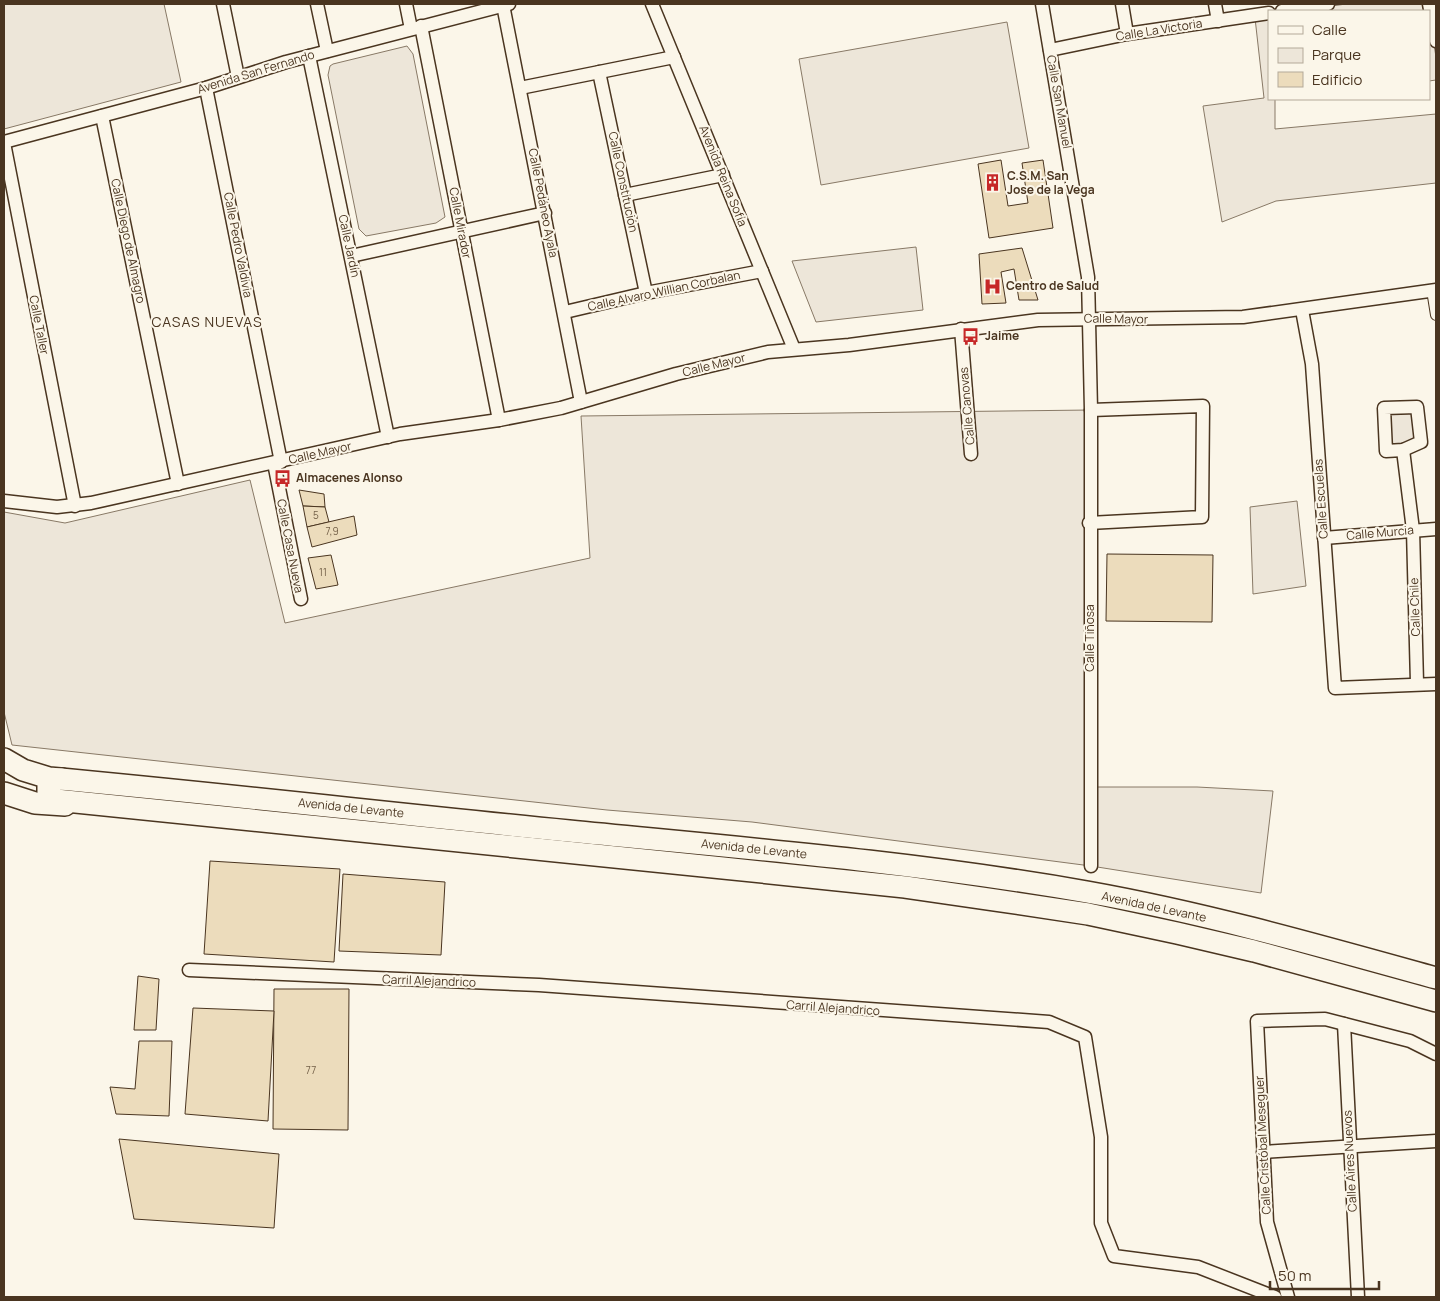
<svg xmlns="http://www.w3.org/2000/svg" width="1440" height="1301" viewBox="0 0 1440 1301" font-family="Manrope,sans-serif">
  <rect width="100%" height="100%" fill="#fbf6e9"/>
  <g fill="#ede6d9" stroke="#887966">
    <polygon points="4,4 164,4 181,82 4,129"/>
    <polygon points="1346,4 1427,4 1428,11 1297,11"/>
    <polygon points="1429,14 1436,57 1436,80 1429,81"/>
    <polygon points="1269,16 1269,99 1275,99 1275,129 1436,114 1436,183 1276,201 1222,222 1203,106 1264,98 1255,18"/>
    <polygon points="1007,22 1029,148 821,185 799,59"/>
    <polygon points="407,46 413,54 445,217 436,223 366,236 359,229 328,75 330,66 333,64"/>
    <polygon points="916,247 923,310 816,322 792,261"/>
    <polygon points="1091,410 1092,787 1197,787 1273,791 1261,893 1091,866 752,822 607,810 12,745 4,712 4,512 65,523 250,480 285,623 590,558 581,416"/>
    <polygon points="1409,410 1413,414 1414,445 1390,447 1388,411"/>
    <polygon points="1297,501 1306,586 1253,594 1250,507"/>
  </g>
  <g fill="#ecdcbc" stroke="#4a3520">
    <polygon points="1001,160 1008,206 1028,203 1022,163 1043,160 1053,228 989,238 978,164"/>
    <polygon points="1022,248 1038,300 1019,300 1014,269 1001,272 1006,303 982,304 979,254"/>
    <polygon points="299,490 324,494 325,507 303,506"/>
    <polygon points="303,506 325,507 329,522 307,527"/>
    <polygon points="354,516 357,535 312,547 307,527"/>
    <polygon points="1107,554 1213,555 1212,622 1106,621"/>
    <polygon points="331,555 338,585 316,589 308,558"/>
    <polygon points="210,861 340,869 334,962 204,954"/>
    <polygon points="343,874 445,882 441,955 339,951"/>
    <polygon points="138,976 159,979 156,1030 134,1030"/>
    <polygon points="274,989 349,989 348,1130 273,1129"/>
    <polygon points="193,1008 274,1011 268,1121 185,1114"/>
    <polygon points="139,1041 172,1041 169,1116 116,1114 110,1087 135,1089"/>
    <polygon points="119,1139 279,1154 274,1228 134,1219"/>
  </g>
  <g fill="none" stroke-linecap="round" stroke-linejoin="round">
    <defs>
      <polyline id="pedestrian" points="1432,290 1436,315"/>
      <g id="minor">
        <polyline points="223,4 238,77"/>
        <polyline points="317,4 327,51"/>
        <polyline points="406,4 411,29"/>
        <polyline points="652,4 794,349"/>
        <polyline points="1042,4 1088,277 1091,410 1091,866"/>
        <polyline points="1122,4 1127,34"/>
        <polyline points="1215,4 1218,21"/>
        <polyline points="1429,4 1436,41"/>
        <polyline points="503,5 581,402"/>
        <polyline points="1282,11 1328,4"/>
        <polyline points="421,26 499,420"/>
        <polyline points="1050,50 1127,34 1269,13"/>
        <polyline points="309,56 388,437"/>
        <polyline points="599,72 646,293"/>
        <polyline points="206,88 281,462"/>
        <polyline points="520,88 674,57"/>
        <polyline points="102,116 178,484"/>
        <polyline points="4,142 206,88 286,62 509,4"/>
        <polyline points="4,143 75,506"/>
        <polyline points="625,195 723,175"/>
        <polyline points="351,256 545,213"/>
        <polyline points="1302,310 1312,364 1335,688 1436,684"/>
        <polyline points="565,312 646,293 762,271"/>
        <polyline points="961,329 971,454"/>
        <polygon points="1417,407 1421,442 1403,450 1386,451 1384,408"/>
        <polyline points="1403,450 1413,530 1417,683"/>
        <polyline points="274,463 301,599"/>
        <polyline points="4,501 57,507 91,503 400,434 499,420 561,408 676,374 768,352 849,345 1038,320 1243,317 1436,290"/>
        <polyline points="1089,523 1202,517 1203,406 1091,410"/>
        <polyline points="1324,538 1436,529"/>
        <polyline points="189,970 539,985 1049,1022 1085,1037 1101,1137 1101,1223 1114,1256 1198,1267 1275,1297"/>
        <polyline points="1344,1024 1358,1297"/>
        <polyline points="1263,1152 1436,1141"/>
        <polyline points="1288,1297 1267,1222 1257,1021 1325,1019 1410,1041 1436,1054"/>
      </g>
      <g id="primary">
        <path d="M4,759L23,770L49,778C223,794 396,814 569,831C742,848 916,862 1087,892C1205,913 1321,946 1436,978"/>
        <polyline points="62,779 55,779 48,786 48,793 56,800 723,868 905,887 995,900 1088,914 1177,933 1254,951 1436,1001"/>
        <polyline points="4,793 35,803 65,805"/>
      </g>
    </defs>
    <use href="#pedestrian" stroke="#4a3520" stroke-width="12"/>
    <use href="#minor" stroke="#4a3520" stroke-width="15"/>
    <use href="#primary" stroke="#4a3520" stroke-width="24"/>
    <use href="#pedestrian" stroke="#fbf6e9" stroke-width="10"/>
    <use href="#minor" stroke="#fbf6e9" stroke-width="12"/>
    <use href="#primary" stroke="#fbf6e9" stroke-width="21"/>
  </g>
  <defs>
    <symbol id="building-bare" viewBox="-9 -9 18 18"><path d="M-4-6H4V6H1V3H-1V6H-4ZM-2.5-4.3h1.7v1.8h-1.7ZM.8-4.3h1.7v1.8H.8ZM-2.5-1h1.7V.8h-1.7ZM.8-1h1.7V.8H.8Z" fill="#c62828" stroke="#fbf6e9" stroke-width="2.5" paint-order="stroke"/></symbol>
    <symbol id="hospital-bare" viewBox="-9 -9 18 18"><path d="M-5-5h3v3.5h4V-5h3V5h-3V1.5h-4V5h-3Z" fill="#c62828" stroke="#fbf6e9" stroke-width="2.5" paint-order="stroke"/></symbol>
    <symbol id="bus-bare" viewBox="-9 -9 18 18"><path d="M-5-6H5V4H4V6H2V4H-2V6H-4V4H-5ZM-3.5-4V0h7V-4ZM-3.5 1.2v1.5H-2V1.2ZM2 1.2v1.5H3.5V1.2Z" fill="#c62828" stroke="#fbf6e9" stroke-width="2.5" paint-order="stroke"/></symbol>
  </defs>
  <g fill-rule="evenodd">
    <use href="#building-bare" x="980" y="170" width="25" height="25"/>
    <use href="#hospital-bare" x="980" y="274" width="25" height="25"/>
    <use href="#bus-bare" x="958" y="324" width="25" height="25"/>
    <use href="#bus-bare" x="270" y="466" width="25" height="25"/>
  </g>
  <g text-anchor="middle" stroke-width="4" stroke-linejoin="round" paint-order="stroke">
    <g font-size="10" fill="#725f47">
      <text x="316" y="519">5</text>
      <text x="332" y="535">7,9</text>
      <text x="323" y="576">11</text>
      <text x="311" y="1074">77</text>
    </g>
    <g font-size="12" fill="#4a3520" stroke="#fbf6e9">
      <text transform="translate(1159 30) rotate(-9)" y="4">Calle La Victoria</text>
      <text transform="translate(256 72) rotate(-17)" y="4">Avenida San Fernando</text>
      <text transform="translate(1059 102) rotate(80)" y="4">Calle San Manuel</text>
      <text transform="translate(723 176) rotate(68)" y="4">Avenida Reina Sofía</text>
      <text transform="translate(623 182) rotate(78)" y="4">Calle Constitución</text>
      <text transform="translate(543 203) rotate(79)" y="4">Calle Pedáneo Ayala</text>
      <text transform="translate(460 223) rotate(79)" y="4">Calle Mirador</text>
      <text transform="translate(128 241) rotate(78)" y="4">Calle Diego de Almagro</text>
      <text transform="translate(238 245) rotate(79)" y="4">Calle Pedro Valdivia</text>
      <text transform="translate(349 246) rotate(78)" y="4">Calle Jardín</text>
      <text transform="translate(664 291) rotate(-12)" y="4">Calle Alvaro Willian Corbalan</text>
      <text transform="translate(1116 319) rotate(1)" y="4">Calle Mayor</text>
      <text transform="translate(39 325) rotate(79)" y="4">Calle Taller</text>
      <text transform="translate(714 365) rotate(-14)" y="4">Calle Mayor</text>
      <text transform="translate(967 406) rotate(-95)" y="4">Calle Canovas</text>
      <text transform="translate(320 453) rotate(-13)" y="4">Calle Mayor</text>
      <text transform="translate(1321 499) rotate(-94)" y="4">Calle Escuelas</text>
      <text transform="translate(1380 533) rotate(-5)" y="4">Calle Murcia</text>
      <text transform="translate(290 546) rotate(79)" y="4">Calle Casa Nueva</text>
      <text transform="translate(1415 607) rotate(-92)" y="4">Calle Chile</text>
      <text transform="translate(1090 638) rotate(-90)" y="4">Calle Tiñosa</text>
      <text transform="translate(351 808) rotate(6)" y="4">Avenida de Levante</text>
      <text transform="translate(754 849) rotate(6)" y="4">Avenida de Levante</text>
      <text transform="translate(1154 907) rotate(12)" y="4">Avenida de Levante</text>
      <text transform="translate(429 981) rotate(2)" y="4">Carril Alejandrico</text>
      <text transform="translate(833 1008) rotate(4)" y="4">Carril Alejandrico</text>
      <text transform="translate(1263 1145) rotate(-93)" y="4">Calle Cristóbal Meseguer</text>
      <text transform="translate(1350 1161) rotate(-93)" y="4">Calle Aires Nuevos</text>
    </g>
    <g font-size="12" font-weight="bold" fill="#4a3520" stroke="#fbf6e9" text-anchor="start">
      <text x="1007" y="180">C.S.M. San<tspan x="1007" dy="14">Jose de la Vega</tspan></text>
      <text x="1006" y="290">Centro de Salud</text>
      <text x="985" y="340">Jaime</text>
      <text x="296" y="482">Almacenes Alonso</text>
    </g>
    <g font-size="14" letter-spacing="1" fill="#4a3520" stroke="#fbf6e9">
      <text x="207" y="327">CASAS NUEVAS</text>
    </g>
  </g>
  <rect width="1440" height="1301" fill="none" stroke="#4a3520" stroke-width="10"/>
  <rect x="1268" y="10" width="162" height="90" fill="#fbf6e9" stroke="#b4a999"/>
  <rect x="1278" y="26" width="25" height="8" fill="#fbf6e9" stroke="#b4a999"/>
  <text x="1312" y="35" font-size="15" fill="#4a3520">Calle</text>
  <rect x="1278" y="48" width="25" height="15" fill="#ede6d9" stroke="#b4a999"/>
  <text x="1312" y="60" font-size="15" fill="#4a3520">Parque</text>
  <rect x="1278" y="72" width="25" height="15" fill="#ecdcbc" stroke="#b4a999"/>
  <text x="1312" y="85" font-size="15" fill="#4a3520">Edificio</text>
  <path d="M1270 1281v8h109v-8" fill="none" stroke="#4a3520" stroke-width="2.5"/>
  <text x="1278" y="1281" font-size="15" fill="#4a3520" stroke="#fbf6e9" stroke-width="4" paint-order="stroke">50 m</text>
</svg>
